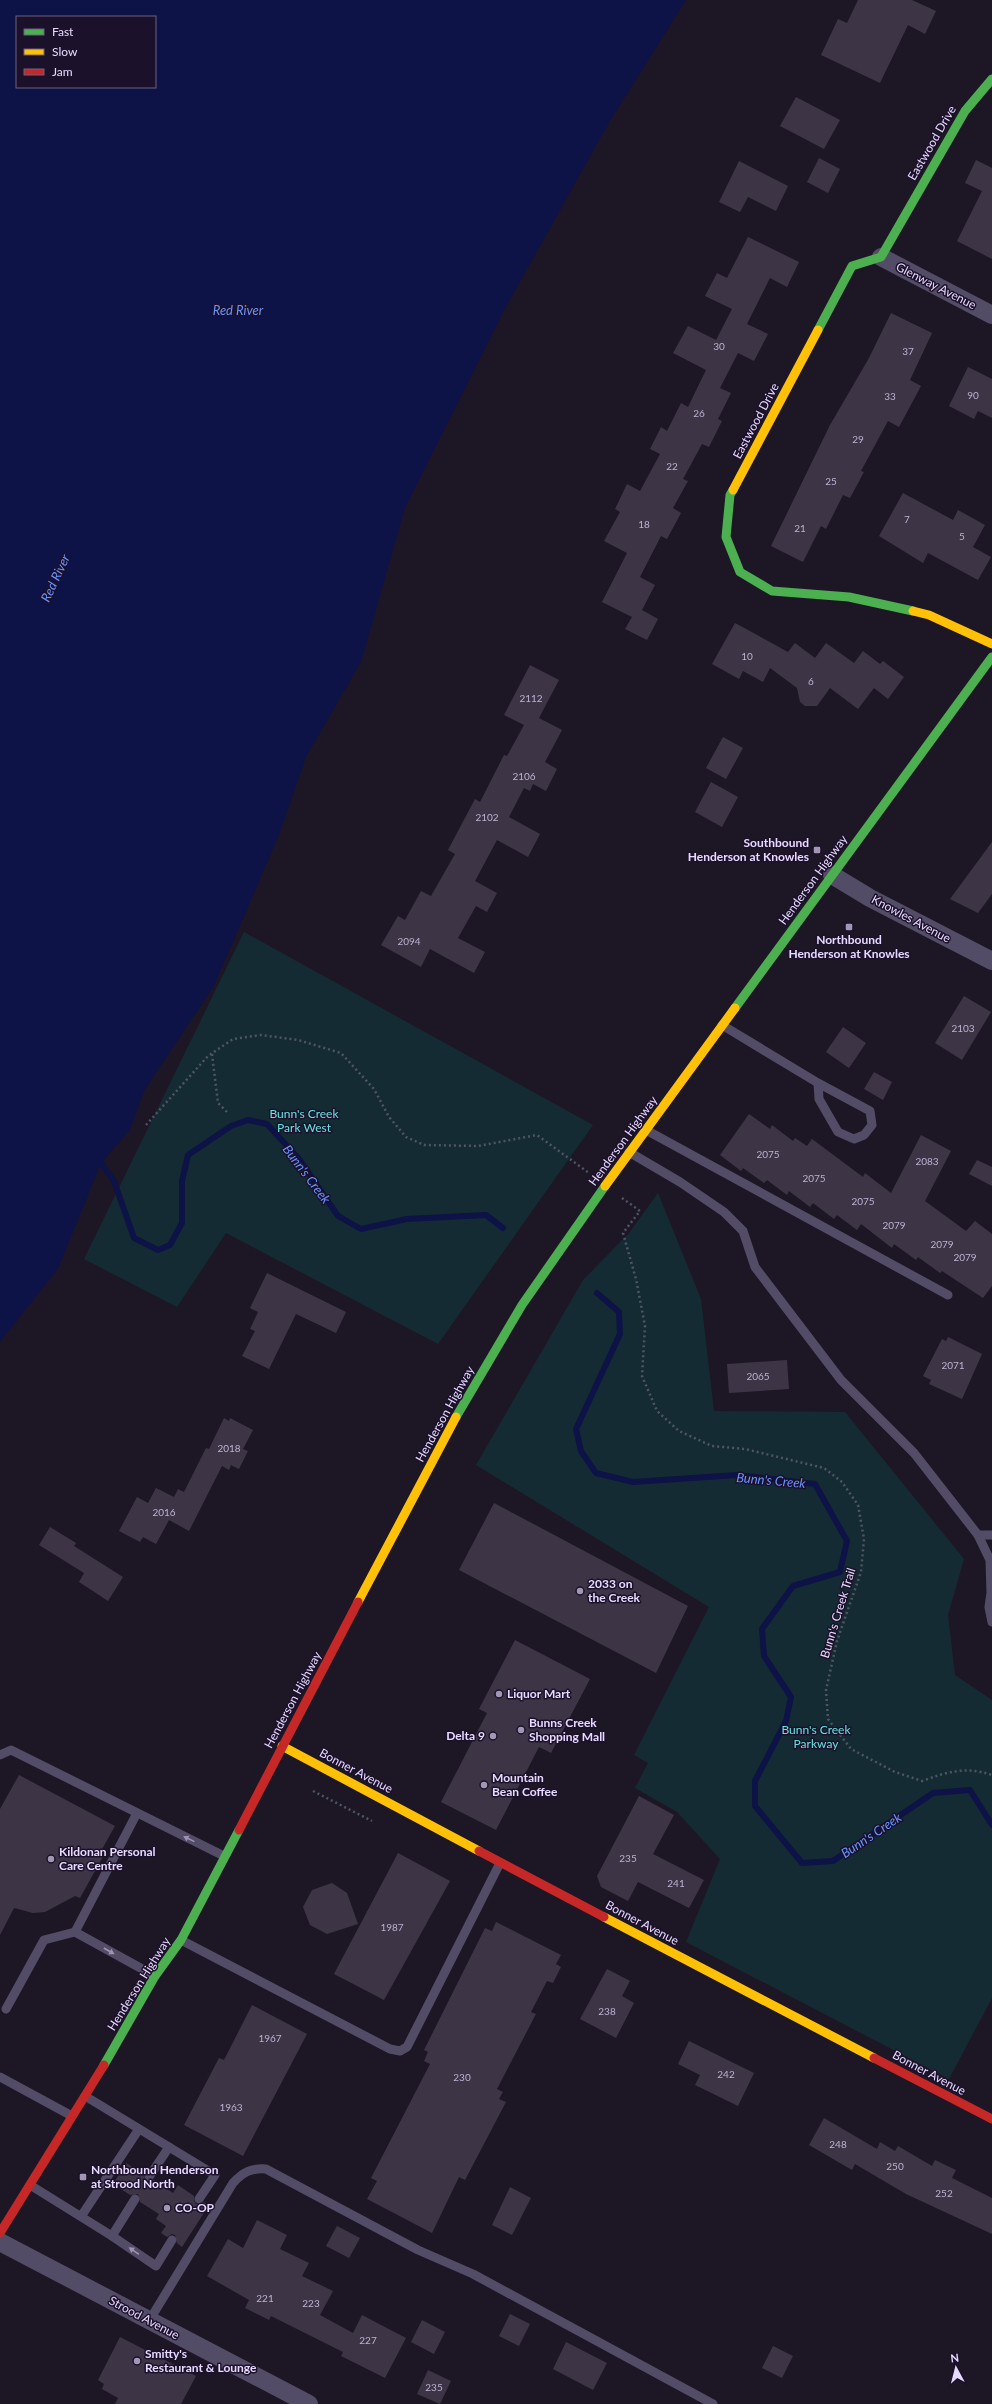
<svg xmlns="http://www.w3.org/2000/svg" width="992" height="2404" viewBox="0 0 992 2404" font-family="Lato,sans-serif">
  <rect width="100%" height="100%" fill="#1d1725"/>
  <g fill="#152b33">
    <polygon points="244,932 593,1125 438,1344 226,1233 177,1307 84,1259"/>
    <polygon points="658,1193 701,1299 714,1411 845,1412 964,1559 948,1615 955,1675 992,1700 992,1998 949,2079 686,1942 720,1859 677,1812 635,1788 648,1763 634,1755 709,1607 476,1465 583,1280 629,1233"/>
  </g>
  <path fill="#0d1247" fill-rule="evenodd" d="M0,0H686L610,121L507,305L405,508L361,662L306,757L279,835L214,986L144,1091L130,1130L101,1163L58,1269L0,1342ZM17,17H155V87H17Z"/>
  <g fill="none" stroke-linecap="round" stroke-linejoin="round">
    <g stroke="#0d1247" stroke-width="6">
      <polyline points="101,1163 114,1181 134,1238 158,1250 170,1245 182,1223 182,1181 188,1155 231,1126 248,1120 267,1124 299,1159 338,1216 361,1229 407,1219 486,1215 503,1228"/>
      <polyline points="597,1293 619,1312 620,1334 576,1429 581,1451 596,1473 633,1482 737,1475 815,1484 847,1541 840,1572 793,1586 762,1629 764,1656 791,1697 786,1721 755,1781 755,1806 802,1863 833,1861 933,1793 970,1790 992,1825"/>
    </g>
  </g>
  <g fill="#3d3546">
    <polygon points="858,0 912,0 936,11 925,34 908,25 880,83 821,55 838,19 847,23"/>
    <polygon points="796,97 840,120 824,149 780,126"/>
    <polygon points="819,158 840,169 828,193 807,182"/>
    <polygon points="976,160 992,168 992,259 957,241 982,191 965,183"/>
    <polygon points="739,161 788,186 776,211 748,197 740,212 719,202"/>
    <polygon points="748,237 799,262 787,287 770,278 747,324 768,334 754,361 738,353 720,388 731,393 718,419 722,421 709,447 702,444 683,479 688,481 673,508 681,513 667,539 661,536 640,577 655,585 642,610 658,619 647,640 625,629 632,617 602,602 627,553 604,541 620,512 615,509 627,484 640,491 660,454 650,449 661,427 667,431 681,403 688,407 706,370 673,353 688,326 716,340 732,309 705,296 717,273 727,278"/>
    <polygon points="891,313 932,333 910,380 921,386 899,427 888,421 861,471 864,472 850,498 843,495 826,529 821,526 803,562 771,546 830,425 869,358"/>
    <polygon points="968,367 992,379 992,418 978,411 974,419 949,406"/>
    <polygon points="903,493 953,520 958,510 985,525 973,547 991,557 978,580 928,553 923,563 879,536"/>
    <polygon points="735,623 788,652 795,643 815,658 826,643 854,663 863,651 880,664 883,661 904,677 888,699 874,688 858,709 830,688 817,706 805,706 800,702 797,688 770,668 763,682 743,671 739,679 712,664"/>
    <polygon points="530,665 559,680 539,718 562,730 545,762 557,769 546,791 533,784 530,791 524,788 509,817 540,834 528,857 497,840 475,881 497,893 487,912 476,906 458,938 485,952 474,973 430,949 421,967 381,945 398,916 405,920 421,891 431,896 455,854 448,850 475,799 480,802 504,755 507,756 524,725 504,715"/>
    <polygon points="723,737 743,748 726,779 706,768"/>
    <polygon points="711,782 738,797 722,827 695,812"/>
    <polygon points="992,842 992,894 978,913 950,899"/>
    <polygon points="964,996 991,1012 962,1060 935,1043"/>
    <polygon points="843,1027 866,1043 849,1068 826,1052"/>
    <polygon points="874,1072 892,1082 883,1100 864,1089"/>
    <polygon points="749,1114 770,1129 772,1125 793,1141 795,1138 807,1146 812,1139 863,1177 865,1173 891,1193 921,1135 951,1151 925,1201 966,1231 975,1221 992,1234 992,1286 983,1298 942,1271 940,1273 918,1257 916,1260 894,1244 892,1248 861,1224 857,1230 837,1215 834,1219 813,1203 810,1207 789,1191 787,1195 767,1180 764,1183 743,1168 741,1171 720,1155"/>
    <polygon points="977,1160 992,1167 992,1186 969,1174"/>
    <polygon points="267,1273 346,1312 336,1333 296,1314 269,1369 242,1356 255,1331 250,1329 258,1312 250,1308"/>
    <polygon points="948,1337 982,1354 962,1399 929,1384 931,1380 923,1376 942,1339 946,1341"/>
    <polygon points="787,1360 789,1389 729,1393 727,1364"/>
    <polygon points="224,1418 229,1421 230,1418 253,1430 243,1449 248,1451 239,1469 231,1465 229,1470 222,1466 189,1531 169,1520 156,1544 143,1537 140,1542 119,1531 137,1497 148,1503 156,1488 174,1497 178,1489 184,1492 206,1448 209,1449"/>
    <polygon points="494,1503 688,1606 656,1673 459,1570"/>
    <polygon points="50,1527 76,1543 74,1546 123,1577 108,1601 79,1582 84,1573 39,1545"/>
    <polygon points="515,1640 590,1679 551,1753 539,1747 496,1830 441,1802 487,1713 479,1709"/>
    <polygon points="19,1775 115,1826 101,1851 105,1853 80,1898 75,1896 45,1912 33,1913 14,1908 0,1935 0,1809"/>
    <polygon points="639,1796 674,1815 653,1854 704,1880 689,1908 638,1882 628,1901 601,1887 597,1876"/>
    <polygon points="398,1853 450,1881 384,2000 334,1974"/>
    <polygon points="332,1883 347,1893 358,1924 327,1934 310,1925 303,1907 312,1890"/>
    <polygon points="496,1922 561,1955 556,1964 561,1967 553,1983 547,1981 531,2012 536,2014 497,2089 503,2092 499,2099 506,2102 465,2180 459,2177 432,2233 367,2199 377,2181 371,2178 430,2064 424,2061 428,2052 424,2050 485,1928 492,1931"/>
    <polygon points="607,1969 630,1981 622,1996 634,2003 616,2038 580,2019"/>
    <polygon points="252,2005 307,2034 243,2156 184,2125 219,2058 224,2060"/>
    <polygon points="689,2041 754,2073 738,2106 695,2085 700,2075 678,2064"/>
    <polygon points="824,2118 877,2149 880,2142 895,2151 898,2146 932,2166 935,2160 956,2170 952,2178 992,2198 992,2234 906,2194 855,2164 852,2170 809,2145"/>
    <polygon points="126,2163 144,2174 144,2179 146,2182 154,2180 173,2193 178,2185 194,2196 194,2201 196,2204 204,2202 209,2205 182,2247 177,2243 175,2235 172,2234 167,2237 161,2233 166,2226 156,2219 159,2214 140,2202 138,2194 130,2195 113,2184"/>
    <polygon points="510,2187 531,2198 512,2235 492,2225"/>
    <polygon points="257,2220 287,2235 280,2249 309,2263 302,2276 333,2291 320,2315 353,2333 362,2315 406,2338 385,2378 341,2356 343,2352 271,2316 269,2320 245,2308 249,2300 207,2276 228,2239 243,2248"/>
    <polygon points="337,2226 360,2238 349,2258 326,2246"/>
    <polygon points="510,2314 530,2324 519,2346 499,2336"/>
    <polygon points="422,2320 445,2332 434,2354 411,2342"/>
    <polygon points="120,2337 196,2376 181,2404 115,2404 118,2398 102,2389 104,2384 98,2380"/>
    <polygon points="566,2342 607,2363 593,2390 553,2369"/>
    <polygon points="773,2346 793,2356 782,2378 762,2368"/>
    <polygon points="428,2370 451,2381 440,2404 417,2394"/>
  </g>
  <g fill="none" stroke-linecap="round" stroke-linejoin="round">
    <g stroke="#4e5567" stroke-width="2.5" stroke-dasharray="2 3" stroke-linecap="butt">
      <polyline points="212,1054 218,1103 228,1113"/>
      <polyline points="146,1125 208,1056 233,1039 261,1035 298,1040 341,1053 374,1089 389,1117 406,1137 424,1145 478,1146 537,1135 589,1173"/>
      <path d="M622,1198L640,1211L623,1233L636,1279L645,1326L642,1376L657,1411L679,1431L712,1446L745,1449L824,1468L842,1482L858,1505L864,1539L861,1572L837,1641L826,1690L828,1719L851,1749L895,1772L922,1781C947,1772 965,1766 992,1775"/>
      <polyline points="313,1791 372,1821"/>
    </g>
    <g stroke="#534c66" stroke-width="9">
      <polyline points="722,1025 818,1083 870,1111 872,1125 864,1135 854,1139 838,1132 819,1099 818,1083"/>
      <polyline points="646,1130 948,1295"/>
      <polyline points="629,1152 680,1182 724,1212 743,1231 755,1267 841,1380 914,1453 978,1535 990,1560 991,1593 989,1607 992,1622"/>
      <polyline points="978,1535 992,1535"/>
      <polyline points="0,1755 11,1750 224,1856"/>
      <polyline points="75,1932 137,1813"/>
      <polyline points="181,1940 390,2049 400,2051 407,2047 500,1863"/>
      <polyline points="6,2009 44,1940 75,1932 155,1976"/>
      <polyline points="0,2077 72,2116"/>
      <polyline points="85,2096 169,2147 149,2177"/>
      <polyline points="169,2147 215,2175 199,2199"/>
      <polyline points="30,2185 112,2236 135,2199"/>
      <polyline points="82,2215 139,2129"/>
      <polyline points="112,2236 156,2266 172,2240"/>
      <path d="M149,2321L233,2183C243,2172 251,2168 266,2169L418,2250L473,2274L713,2404"/>
    </g>
    <g stroke="#534c66" stroke-width="18">
      <polyline points="881,257 992,315"/>
      <polyline points="832,875 870,898 992,961"/>
      <polyline points="0,2242 309,2404"/>
    </g>
    <g stroke="#4caf50" stroke-width="9">
      <polyline points="818,330 852,266 881,257 965,111 992,79"/>
      <polyline points="733,490 730,495 726,537 740,572 772,591 849,597 913,611"/>
      <polyline points="735,1008 992,657"/>
      <polyline points="456,1417 522,1305 605,1186"/>
      <polyline points="104,2065 155,1976 181,1940 239,1830"/>
    </g>
    <g stroke="#ffc107" stroke-width="9">
      <polyline points="733,490 818,330"/>
      <polyline points="913,611 929,615 992,644"/>
      <polyline points="605,1186 735,1008"/>
      <polyline points="358,1602 456,1417"/>
      <polyline points="282,1746 479,1851"/>
      <polyline points="604,1917 874,2058"/>
    </g>
    <g stroke="#c62828" stroke-width="9">
      <polyline points="239,1830 358,1602"/>
      <polyline points="479,1851 604,1917"/>
      <polyline points="874,2058 992,2119"/>
      <polyline points="0,2233 104,2065"/>
    </g>
  </g>
  <defs><path id="oneway-solid" d="M-6-.8H1V-3.2L6.5 0L1 3.2V.8H-6Z"/></defs>
  <g fill="#9e93b2">
    <use href="#oneway-solid" transform="translate(189 1839) rotate(-154)"/>
    <use href="#oneway-solid" transform="translate(109 1951) rotate(30)"/>
    <use href="#oneway-solid" transform="translate(134 2251) rotate(-146)"/>
  </g>
  <g fill="#a196b3" stroke="#1c112b" stroke-width="1.5">
    <rect x="813" y="846" width="8" height="8" rx="2"/>
    <rect x="845" y="923" width="8" height="8" rx="2"/>
    <circle cx="580" cy="1591" r="4"/>
    <circle cx="499" cy="1694" r="4"/>
    <circle cx="521" cy="1730" r="4"/>
    <circle cx="493" cy="1736" r="4"/>
    <circle cx="484" cy="1785" r="4"/>
    <circle cx="51" cy="1859" r="4"/>
    <rect x="79" y="2173" width="8" height="8" rx="2"/>
    <circle cx="167" cy="2208" r="4"/>
    <circle cx="137" cy="2361" r="4"/>
  </g>
  <g text-anchor="middle" stroke-width="3" stroke-linejoin="round" paint-order="stroke">
    <g font-size="10" fill="#bdb1d1">
      <text x="719" y="350">30</text>
      <text x="908" y="355">37</text>
      <text x="973" y="399">90</text>
      <text x="890" y="400">33</text>
      <text x="699" y="417">26</text>
      <text x="858" y="443">29</text>
      <text x="672" y="470">22</text>
      <text x="831" y="485">25</text>
      <text x="907" y="523">7</text>
      <text x="644" y="528">18</text>
      <text x="800" y="532">21</text>
      <text x="962" y="540">5</text>
      <text x="747" y="660">10</text>
      <text x="811" y="685">6</text>
      <text x="531" y="702">2112</text>
      <text x="524" y="780">2106</text>
      <text x="487" y="821">2102</text>
      <text x="409" y="945">2094</text>
      <text x="963" y="1032">2103</text>
      <text x="768" y="1158">2075</text>
      <text x="927" y="1165">2083</text>
      <text x="814" y="1182">2075</text>
      <text x="863" y="1205">2075</text>
      <text x="894" y="1229">2079</text>
      <text x="942" y="1248">2079</text>
      <text x="965" y="1261">2079</text>
      <text x="953" y="1369">2071</text>
      <text x="758" y="1380">2065</text>
      <text x="229" y="1452">2018</text>
      <text x="164" y="1516">2016</text>
      <text x="628" y="1862">235</text>
      <text x="676" y="1887">241</text>
      <text x="392" y="1931">1987</text>
      <text x="607" y="2015">238</text>
      <text x="270" y="2042">1967</text>
      <text x="726" y="2078">242</text>
      <text x="462" y="2081">230</text>
      <text x="231" y="2111">1963</text>
      <text x="838" y="2148">248</text>
      <text x="895" y="2170">250</text>
      <text x="944" y="2197">252</text>
      <text x="265" y="2302">221</text>
      <text x="311" y="2307">223</text>
      <text x="368" y="2344">227</text>
      <text x="434" y="2391">235</text>
    </g>
    <g font-size="12" fill="#e8daff" stroke="#1c112b">
      <text transform="translate(932 143) rotate(-60)" y="4">Eastwood Drive</text>
      <text transform="translate(936 286) rotate(27)" y="4">Glenway Avenue</text>
      <text transform="translate(756 421) rotate(-62)" y="4">Eastwood Drive</text>
      <text transform="translate(813 880) rotate(-54)" y="4">Henderson Highway</text>
      <text transform="translate(911 919) rotate(28)" y="4">Knowles Avenue</text>
      <text transform="translate(623 1141) rotate(-54)" y="4">Henderson Highway</text>
      <text transform="translate(445 1414) rotate(-61)" y="4">Henderson Highway</text>
      <text transform="translate(838 1613) rotate(-73)" y="4">Bunn's Creek Trail</text>
      <text transform="translate(293 1700) rotate(-62)" y="4">Henderson Highway</text>
      <text transform="translate(356 1771) rotate(28)" y="4">Bonner Avenue</text>
      <text transform="translate(642 1923) rotate(28)" y="4">Bonner Avenue</text>
      <text transform="translate(139 1984) rotate(-58)" y="4">Henderson Highway</text>
      <text transform="translate(929 2073) rotate(28)" y="4">Bonner Avenue</text>
      <text transform="translate(144 2318) rotate(28)" y="4">Strood Avenue</text>
    </g>
    <g font-size="12" font-weight="bold" fill="#e8daff" stroke="#1c112b" text-anchor="start">
      <text x="809" y="847" text-anchor="end">Southbound<tspan x="809" dy="14">Henderson at Knowles</tspan></text>
      <text x="849" y="944" text-anchor="middle">Northbound<tspan x="849" dy="14">Henderson at Knowles</tspan></text>
      <text x="588" y="1588">2033 on<tspan x="588" dy="14">the Creek</tspan></text>
      <text x="507" y="1698">Liquor Mart</text>
      <text x="529" y="1727">Bunns Creek<tspan x="529" dy="14">Shopping Mall</tspan></text>
      <text x="485" y="1740" text-anchor="end">Delta 9</text>
      <text x="492" y="1782">Mountain<tspan x="492" dy="14">Bean Coffee</tspan></text>
      <text x="59" y="1856">Kildonan Personal<tspan x="59" dy="14">Care Centre</tspan></text>
      <text x="91" y="2174">Northbound Henderson<tspan x="91" dy="14">at Strood North</tspan></text>
      <text x="175" y="2212">CO-OP</text>
      <text x="145" y="2358">Smitty's<tspan x="145" dy="14">Restaurant &amp; Lounge</tspan></text>
    </g>
    <g font-size="12" fill="#64e1e1" stroke="#1c112b">
      <text x="304" y="1118">Bunn's Creek<tspan x="304" dy="14">Park West</tspan></text>
      <text x="816" y="1734">Bunn's Creek<tspan x="816" dy="14">Parkway</tspan></text>
    </g>
    <g font-size="13" font-style="italic" fill="#6894ff" stroke="#1c112b">
      <text x="238" y="315">Red River</text>
      <text transform="translate(55 578) rotate(-65)" y="5">Red River</text>
      <text transform="translate(307 1174) rotate(53)" y="5">Bunn's Creek</text>
      <text transform="translate(771 1480) rotate(5)" y="5">Bunn's Creek</text>
      <text transform="translate(871 1835) rotate(-34)" y="5">Bunn's Creek</text>
    </g>
  </g>
  <rect x="16" y="16" width="140" height="72" fill="#1c112b" stroke="#6e6180"/>
  <rect x="24" y="29" width="20" height="6" fill="#4caf50" stroke="#6e6180"/>
  <text x="52" y="36" font-size="12" fill="#e8daff">Fast</text>
  <rect x="24" y="49" width="20" height="6" fill="#ffc107" stroke="#6e6180"/>
  <text x="52" y="56" font-size="12" fill="#e8daff">Slow</text>
  <rect x="24" y="69" width="20" height="6" fill="#c62828" stroke="#6e6180"/>
  <text x="52" y="76" font-size="12" fill="#e8daff">Jam</text>
  <g transform="translate(956 2368) rotate(353)" stroke="#1c112b" stroke-width="3" paint-order="stroke">
  <path d="M0-3L7 15L0 10L-7 15Z" fill="#e8daff"/>
  <text y="-6" font-size="11" font-weight="bold" text-anchor="middle" fill="#e8daff">N</text>
  </g>
</svg>
